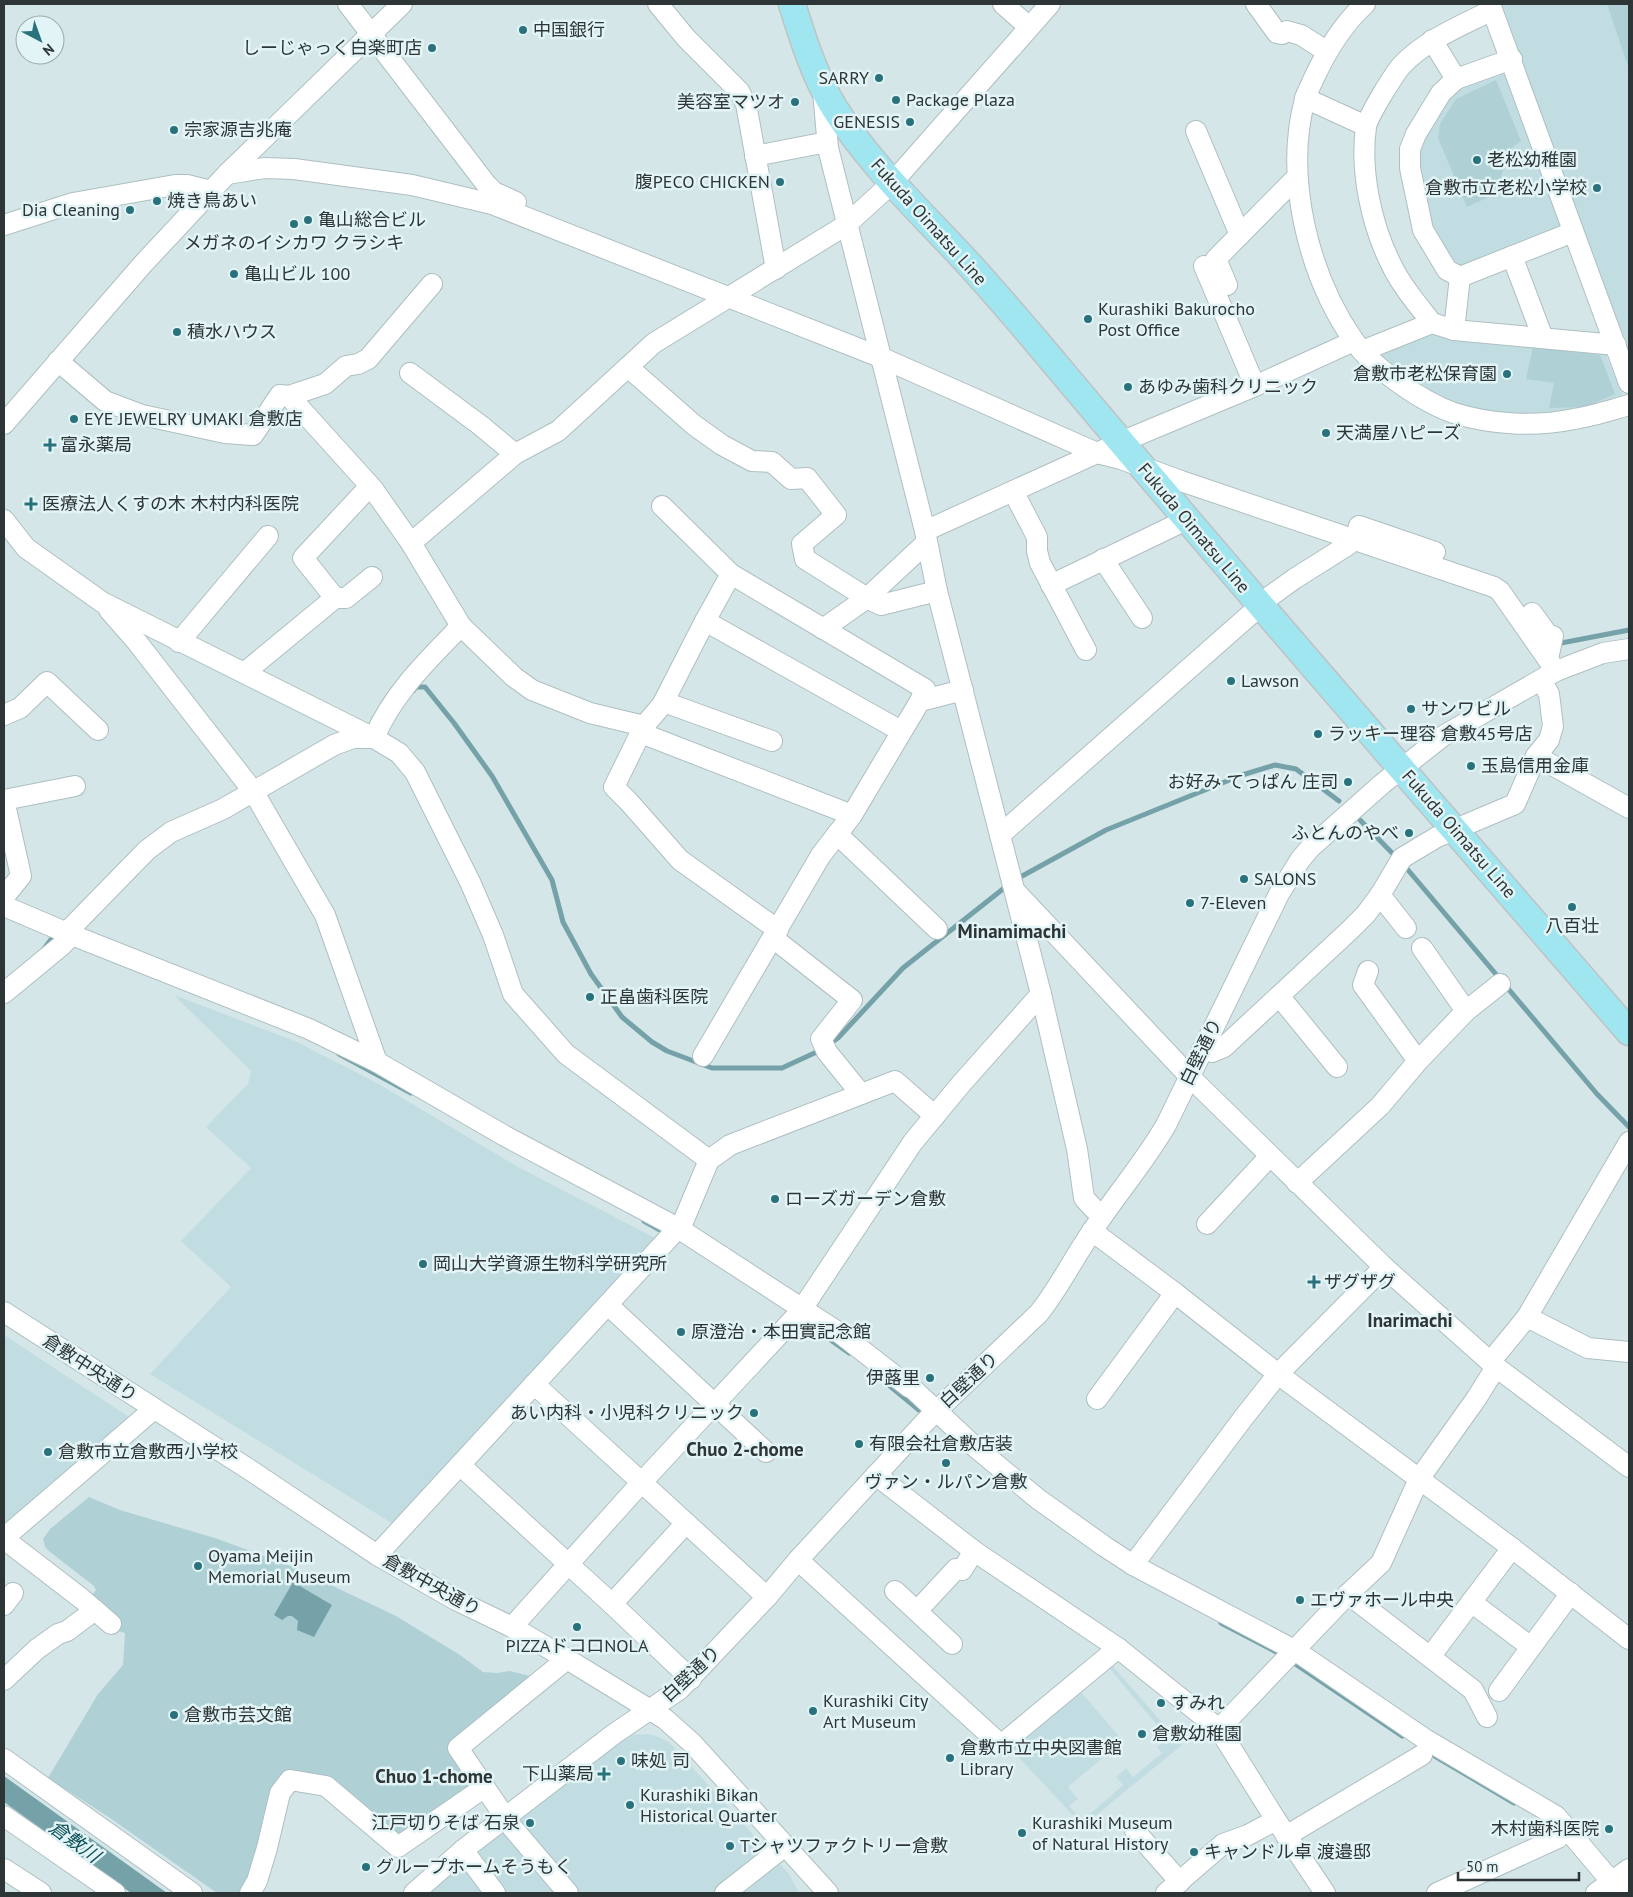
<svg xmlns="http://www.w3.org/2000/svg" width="1633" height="1897" viewBox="0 0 1633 1897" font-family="'PT Sans','Noto Sans JP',sans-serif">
  <rect width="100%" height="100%" fill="#d5e6e9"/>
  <g fill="#c2dde1" fill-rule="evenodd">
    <polygon points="1499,4 1629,4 1629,367"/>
    <polygon points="1503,67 1562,226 1459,271 1432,236 1417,170 1422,135 1454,87"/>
    <polygon points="1424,332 1604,350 1624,399 1549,415 1492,412 1457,404 1434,395 1413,384 1378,355"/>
    <polygon points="174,995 295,1041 377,1083 518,1167 661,1241 395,1525 150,1374 231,1287 181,1241 251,1168 206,1127 248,1084 251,1071"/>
    <polygon points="4,1335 132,1419 4,1529"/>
    <path d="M1110,1663L1182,1745L1083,1826L1009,1747ZM1109,1668L1168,1738L1157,1747L1162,1753L1133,1777L1126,1768L1116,1777L1123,1785L1082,1821L1069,1806L1078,1799L1068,1787L1123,1741L1081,1692Z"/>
    <polygon points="649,1734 659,1737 670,1743 789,1874 799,1893 425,1893 451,1869 612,1747 633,1735"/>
  </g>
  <g fill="#afd1d6">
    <polygon points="1607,4 1629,4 1629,69"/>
    <polygon points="1496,80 1521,141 1512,148 1507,159 1501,177 1506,189 1467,207 1438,138 1440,124 1456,99"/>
    <polygon points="1533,347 1600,355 1615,394 1585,407 1549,408 1554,383 1526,379"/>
    <polygon points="89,1497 120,1510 215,1538 291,1566 396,1616 460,1655 483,1672 497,1673 510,1671 538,1678 460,1741 479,1786 398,1843 327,1781 289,1776 245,1893 217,1893 107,1816 48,1778 98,1694 123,1665 125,1633 108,1628 91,1596 96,1590 94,1586 50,1552 45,1547 43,1539 50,1529"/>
  </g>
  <g fill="#75a2a8">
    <polygon points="293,1582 332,1605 314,1637 297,1630 298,1621 292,1616 288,1616 282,1620 274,1615"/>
    <polygon points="4,1776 167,1893 131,1893 4,1802"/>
  </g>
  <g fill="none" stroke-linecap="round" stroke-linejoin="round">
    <g stroke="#75a2a8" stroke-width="5">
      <polyline points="1556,644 1629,630"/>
      <polyline points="413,691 416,687 425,687 454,723 492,776 552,880 563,922 591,974 622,1017 652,1042 667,1051 712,1068 782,1068 821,1050"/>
      <polyline points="1360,820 1397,858"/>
      <polyline points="1403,864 1597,1094 1629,1127"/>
      <polyline points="1015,880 1106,830 1242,775 1275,765 1296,769 1339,801"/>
      <polyline points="43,950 56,933"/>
      <polyline points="828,1045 838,1038 903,968 1008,885"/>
      <polyline points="339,1054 411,1093"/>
      <polyline points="644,1221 667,1234"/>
      <polyline points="811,1326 849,1353"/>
      <polyline points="873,1372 919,1410"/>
      <polyline points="1221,1623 1282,1655"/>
      <polyline points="1291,1661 1402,1736"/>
      <polyline points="1433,1755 1514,1803"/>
    </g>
    <defs>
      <g id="minor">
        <polyline points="348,4 486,184 494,192 516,202"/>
        <polyline points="658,4 686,38 739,91 746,104 776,269"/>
        <polyline points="1003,4 1029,27"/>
        <polyline points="1256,4 1277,33 1282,34 1287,31 1301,35 1326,51"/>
        <path d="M1365,4C1342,25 1327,50 1314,78C1311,85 1307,92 1305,99C1284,177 1308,275 1354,341C1373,368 1422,402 1454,413C1492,425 1536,427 1574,419C1593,416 1611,410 1629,405"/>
        <polyline points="1490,4 1629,383"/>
        <polyline points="1432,40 1456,79"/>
        <polyline points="1512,59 1456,79 1441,93 1416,134 1410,149 1410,168 1423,230 1447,270 1460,277 1573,232"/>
        <polyline points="823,91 828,148 925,531 937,591 1041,994 1077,1149 1084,1198 1094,1209 1103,1215"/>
        <polyline points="1305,98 1366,126"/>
        <polyline points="1196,131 1240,235"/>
        <polyline points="755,156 827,142"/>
        <polyline points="227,174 265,168 294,169 412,185 492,204 880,357 1097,453 1121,459 1181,481 1494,587 1500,591 1556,671"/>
        <polyline points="4,225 73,203 175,185 187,185 211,191"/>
        <polyline points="1512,256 1543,338"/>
        <polyline points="1204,266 1255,386"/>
        <polyline points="1227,285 1216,259 1297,177"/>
        <path d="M1432,323C1417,304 1401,285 1391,264C1371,224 1360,171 1366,127C1368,116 1394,74 1402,65C1427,39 1461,26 1492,10"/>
        <polyline points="1454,330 1460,277"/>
        <polyline points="1362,351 1432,323 1454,330 1616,345"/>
        <polyline points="58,361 105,401 142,415 225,433 253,435 280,395 289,396 373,489 411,543 461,626 514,677 532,690 590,713 644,726"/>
        <polyline points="628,367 694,425 722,445 752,461 772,462 791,479 807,478 836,515 802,544 805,559 867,598 881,605 937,591"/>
        <polyline points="410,373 480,425 515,454"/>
        <polyline points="289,396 325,384 346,366 358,364 368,359 432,284"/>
        <polyline points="4,424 143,264 227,174 402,4"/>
        <polyline points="1013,491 1037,537 1037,551 1040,563 1086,650"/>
        <polyline points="662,506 731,574 925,689 920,701"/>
        <polyline points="4,520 26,548 102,602 374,738 399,753 415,772 470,882 493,935 513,994 566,1054 709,1160 683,1222 678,1228 377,1555"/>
        <polyline points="925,531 1121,442 1255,386 1354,341"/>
        <polyline points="411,543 515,454 558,431 654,343 846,225 892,183 1050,4"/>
        <polyline points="1103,559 1142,618"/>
        <polyline points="731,574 705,621 662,705 644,726 614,787 629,802 680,860 778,930"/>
        <polyline points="1051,585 1186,520"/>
        <polyline points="335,598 303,558 370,486"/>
        <polyline points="1258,605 1294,579 1348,545 1356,536 1359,526 1435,552"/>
        <polyline points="109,610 137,642 253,791 325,915 377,1062"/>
        <polyline points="1532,613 1548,635 1553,636 1548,659"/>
        <polyline points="705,621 901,731"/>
        <polyline points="823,629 867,598 926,543"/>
        <polyline points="179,642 268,536"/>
        <polyline points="244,673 335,598 346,598 372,577"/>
        <polyline points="664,702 772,741"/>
        <polyline points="4,715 20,708 47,682 98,730"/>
        <polyline points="641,733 852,815"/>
        <path d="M374,738C393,693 428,660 461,626"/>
        <polyline points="1536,756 1629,808"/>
        <polyline points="837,834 937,929"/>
        <polyline points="1000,835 1260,606"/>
        <polyline points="1015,891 1189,1076 1384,1267 1496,1367 1629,1467"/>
        <polyline points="1380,895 1406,928"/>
        <polyline points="4,897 21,876 4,800 75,786"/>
        <polyline points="4,906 72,935 61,946 4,993"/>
        <polyline points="66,933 147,850 171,832 223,809 334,745 353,738 374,738"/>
        <polyline points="72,935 309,1029 377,1062 505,1136 678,1228 841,1334 909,1387 913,1389 974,1446 1038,1499 1104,1546 1133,1565 1296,1651 1425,1739 1556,1816 1605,1874 1622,1886 1627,1893"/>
        <polyline points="773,938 852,1000 821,1039 827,1052 861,1094"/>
        <polyline points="1422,948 1466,1011"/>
        <polyline points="1368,971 1363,985 1418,1061"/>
        <polyline points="1280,997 1337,1067"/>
        <polyline points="1202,1050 1212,1052 1224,1047 1350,930 1366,914 1380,895 1402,858 1437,837 1515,804 1536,756 1549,740 1553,726 1549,694 1541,680"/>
        <polyline points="703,1056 821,855 852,815 920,701 963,690"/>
        <polyline points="709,1160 730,1145 895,1081 935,1116"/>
        <polyline points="1297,1183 1380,1106 1418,1061 1466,1011 1500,984"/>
        <polyline points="1207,1224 1270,1156"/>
        <polyline points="1092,1231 1175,1293 1278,1374 1512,1548 1629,1639"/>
        <polyline points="608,1305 766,1452"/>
        <polyline points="4,1312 250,1470 377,1555 456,1600 512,1627 567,1659 665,1719 692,1743 828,1893"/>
        <polyline points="1527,1317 1588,1348 1629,1352"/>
        <polyline points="1491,1361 1527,1317 1629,1142"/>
        <polyline points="534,1384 767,1597"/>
        <polyline points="1097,1399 1175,1293"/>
        <polyline points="460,1465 612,1604 691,1679"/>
        <polyline points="876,1475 974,1551 1118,1648 1219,1729 1276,1820 1325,1893"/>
        <polyline points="4,1538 154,1409"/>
        <polyline points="4,1539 82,1599 111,1624"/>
        <polyline points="798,1560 1001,1745 1118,1648"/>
        <polyline points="1133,1565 1244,1417 1278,1374 1384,1267"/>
        <polyline points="895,1591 952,1644"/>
        <polyline points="1348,1594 1473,1690 1487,1717"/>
        <polyline points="1471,1602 1531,1647"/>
        <polyline points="612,1604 686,1523"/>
        <polyline points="4,1605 13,1593"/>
        <polyline points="917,1611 956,1569 962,1570 974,1551"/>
        <polyline points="512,1627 641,1483 800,1312 913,1142 961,1084 1041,994"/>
        <polyline points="1430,1657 1512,1548"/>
        <polyline points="567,1659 458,1748 511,1826 568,1893"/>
        <polyline points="4,1680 37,1649 58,1634 67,1631 95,1610"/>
        <polyline points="1499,1691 1571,1593"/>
        <polyline points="1219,1729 1348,1594 1381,1563 1419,1479 1476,1399 1496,1367"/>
        <polyline points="4,1759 192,1893"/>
        <polyline points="4,1816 115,1893"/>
        <polyline points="1135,1831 1180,1882"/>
        <polyline points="1286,1836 1422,1755"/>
        <polyline points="463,1850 495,1893"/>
        <polyline points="4,1869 41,1893"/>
        <polyline points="250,1893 257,1881 267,1848 280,1793 290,1780 326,1786 398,1847 485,1787"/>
        <path d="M414,1893L463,1850L614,1734L680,1689L767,1597L798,1560L925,1422L1039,1313C1059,1288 1073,1259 1091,1233C1115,1196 1144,1163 1166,1125L1279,894L1300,860L1310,848L1382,784L1443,736L1556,671L1603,653L1629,649"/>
        <polyline points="725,1893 785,1846"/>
        <polyline points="1166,1893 1223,1844 1248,1835 1276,1820"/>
        <polyline points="1437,1893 1558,1838 1566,1829"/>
        <polyline points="1596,1893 1629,1869"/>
      </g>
      <path id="major" d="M792,4C803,39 815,78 835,109C871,166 920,211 966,261C990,287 1013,314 1036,341C1231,574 1431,802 1629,1032"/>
    </defs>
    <use href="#minor" stroke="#aebfc2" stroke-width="22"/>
    <use href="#major" stroke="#c0c2c3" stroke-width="29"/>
    <use href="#minor" stroke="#fff" stroke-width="20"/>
    <use href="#major" stroke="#9fe6f0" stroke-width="26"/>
  </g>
  <g fill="#29727c" stroke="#e2f4f6" stroke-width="2">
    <circle cx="523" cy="30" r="5"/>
    <circle cx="432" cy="48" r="5"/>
    <circle cx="879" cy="78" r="5"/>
    <circle cx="896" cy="100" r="5"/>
    <circle cx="795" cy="102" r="5"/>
    <circle cx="910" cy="122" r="5"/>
    <circle cx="174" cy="130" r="5"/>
    <circle cx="1477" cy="160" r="5"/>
    <circle cx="780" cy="182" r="5"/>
    <circle cx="1597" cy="188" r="5"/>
    <circle cx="157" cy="201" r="5"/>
    <circle cx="130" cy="210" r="5"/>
    <circle cx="308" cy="220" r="5"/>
    <circle cx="294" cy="224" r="5"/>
    <circle cx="234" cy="274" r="5"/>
    <circle cx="1088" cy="319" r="5"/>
    <circle cx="177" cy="332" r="5"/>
    <circle cx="1507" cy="374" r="5"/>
    <circle cx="1128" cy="387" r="5"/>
    <circle cx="74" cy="419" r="5"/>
    <circle cx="1326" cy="433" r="5"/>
    <path d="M47.5 437.5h5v5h5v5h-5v5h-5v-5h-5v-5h5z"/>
    <path d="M28.5 496.5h5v5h5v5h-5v5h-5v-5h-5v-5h5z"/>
    <circle cx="1231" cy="681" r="5"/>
    <circle cx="1411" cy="709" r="5"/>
    <circle cx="1318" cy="734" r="5"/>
    <circle cx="1471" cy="766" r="5"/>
    <circle cx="1348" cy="782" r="5"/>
    <circle cx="1409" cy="833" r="5"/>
    <circle cx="1244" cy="879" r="5"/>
    <circle cx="1190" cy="903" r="5"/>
    <circle cx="1572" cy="907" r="5"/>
    <circle cx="590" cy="997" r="5"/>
    <circle cx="775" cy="1199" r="5"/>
    <circle cx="423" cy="1264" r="5"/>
    <path d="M1311.5 1274.5h5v5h5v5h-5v5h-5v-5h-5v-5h5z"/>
    <circle cx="681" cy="1332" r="5"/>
    <circle cx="930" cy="1378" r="5"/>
    <circle cx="754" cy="1413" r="5"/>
    <circle cx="859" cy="1444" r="5"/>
    <circle cx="48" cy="1452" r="5"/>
    <circle cx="946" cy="1463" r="5"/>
    <circle cx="198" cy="1566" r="5"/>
    <circle cx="1300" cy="1600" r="5"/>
    <circle cx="577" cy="1627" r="5"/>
    <circle cx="1161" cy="1703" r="5"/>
    <circle cx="813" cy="1711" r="5"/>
    <circle cx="174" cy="1715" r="5"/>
    <circle cx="1142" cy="1734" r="5"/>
    <circle cx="950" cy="1758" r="5"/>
    <circle cx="621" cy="1761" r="5"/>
    <path d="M601.5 1766.5h5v5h5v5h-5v5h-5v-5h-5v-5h5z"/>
    <circle cx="630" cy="1805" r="5"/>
    <circle cx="530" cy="1823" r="5"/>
    <circle cx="1609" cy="1829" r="5"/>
    <circle cx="1022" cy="1833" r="5"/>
    <circle cx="730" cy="1846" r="5"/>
    <circle cx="1194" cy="1852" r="5"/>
    <circle cx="366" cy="1867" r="5"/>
  </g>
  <g text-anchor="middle" stroke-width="5" stroke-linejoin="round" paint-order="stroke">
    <g font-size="18" fill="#2e3536" stroke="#e2f4f6" text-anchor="start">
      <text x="533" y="36">中国銀行</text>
      <text x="422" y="54" text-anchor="end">しーじゃっく白楽町店</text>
      <text x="869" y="84" text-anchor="end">SARRY</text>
      <text x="906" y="106">Package Plaza</text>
      <text x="785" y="108" text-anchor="end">美容室マツオ</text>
      <text x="900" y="128" text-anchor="end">GENESIS</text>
      <text x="184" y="136">宗家源吉兆庵</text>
      <text x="1487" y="166">老松幼稚園</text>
      <text x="770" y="188" text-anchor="end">腹PECO CHICKEN</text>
      <text x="1587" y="194" text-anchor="end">倉敷市立老松小学校</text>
      <text x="167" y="207">焼き鳥あい</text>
      <text x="120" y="216" text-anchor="end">Dia Cleaning</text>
      <text x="318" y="226">亀山総合ビル</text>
      <text x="294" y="249" text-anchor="middle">メガネのイシカワ クラシキ</text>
      <text x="244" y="280">亀山ビル 100</text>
      <text x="1098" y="315">Kurashiki Bakurocho<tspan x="1098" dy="21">Post Office</tspan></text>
      <text x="187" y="338">積水ハウス</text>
      <text x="1497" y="380" text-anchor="end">倉敷市老松保育園</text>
      <text x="1138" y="393">あゆみ歯科クリニック</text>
      <text x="84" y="425">EYE JEWELRY UMAKI 倉敷店</text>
      <text x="1336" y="439">天満屋ハピーズ</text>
      <text x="60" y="451">富永薬局</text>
      <text x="42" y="510">医療法人くすの木 木村内科医院</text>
      <text x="1241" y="687">Lawson</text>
      <text x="1421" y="715">サンワビル</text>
      <text x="1328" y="740">ラッキー理容 倉敷45号店</text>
      <text x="1481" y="772">玉島信用金庫</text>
      <text x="1338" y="788" text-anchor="end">お好み てっぱん 庄司</text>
      <text x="1399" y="839" text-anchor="end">ふとんのやべ</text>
      <text x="1254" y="885">SALONS</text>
      <text x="1200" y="909">7-Eleven</text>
      <text x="1572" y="932" text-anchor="middle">八百壮</text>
      <text x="600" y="1003">正畠歯科医院</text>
      <text x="785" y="1205">ローズガーデン倉敷</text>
      <text x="433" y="1270">岡山大学資源生物科学研究所</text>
      <text x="1324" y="1288">ザグザグ</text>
      <text x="691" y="1338">原澄治・本田實記念館</text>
      <text x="920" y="1384" text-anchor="end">伊蕗里</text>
      <text x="744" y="1419" text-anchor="end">あい内科・小児科クリニック</text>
      <text x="869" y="1450">有限会社倉敷店装</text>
      <text x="58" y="1458">倉敷市立倉敷西小学校</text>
      <text x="946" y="1488" text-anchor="middle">ヴァン・ルパン倉敷</text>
      <text x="208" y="1562">Oyama Meijin<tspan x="208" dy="21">Memorial Museum</tspan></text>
      <text x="1310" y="1606">エヴァホール中央</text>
      <text x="577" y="1652" text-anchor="middle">PIZZAドコロNOLA</text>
      <text x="823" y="1707">Kurashiki City<tspan x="823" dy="21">Art Museum</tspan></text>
      <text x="1171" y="1709">すみれ</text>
      <text x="184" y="1721">倉敷市芸文館</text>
      <text x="1152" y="1740">倉敷幼稚園</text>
      <text x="960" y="1754">倉敷市立中央図書館<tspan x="960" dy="21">Library</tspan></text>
      <text x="631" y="1767">味処 司</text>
      <text x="594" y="1780" text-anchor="end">下山薬局</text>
      <text x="640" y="1801">Kurashiki Bikan<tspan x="640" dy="21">Historical Quarter</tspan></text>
      <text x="520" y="1829" text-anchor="end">江戸切りそば 石泉</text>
      <text x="1032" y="1829">Kurashiki Museum<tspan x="1032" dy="21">of Natural History</tspan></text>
      <text x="1599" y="1835" text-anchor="end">木村歯科医院</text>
      <text x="740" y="1852">Tシャツファクトリー倉敷</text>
      <text x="1204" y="1858">キャンドル卓 渡邉邸</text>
      <text x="376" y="1873">グループホームそうもく</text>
    </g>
    <g font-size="18" fill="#2e3536" stroke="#e2f4f6">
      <text transform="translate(929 222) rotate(48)" y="6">Fukuda Oimatsu Line</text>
      <text transform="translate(1194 528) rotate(50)" y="6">Fukuda Oimatsu Line</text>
      <text transform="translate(1459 834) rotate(49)" y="6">Fukuda Oimatsu Line</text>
      <text transform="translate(1201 1052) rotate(-64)" y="6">白壁通り</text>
      <text transform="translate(90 1368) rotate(33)" y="6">倉敷中央通り</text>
      <text transform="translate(969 1380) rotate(-43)" y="6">白壁通り</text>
      <text transform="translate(432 1585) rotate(29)" y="6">倉敷中央通り</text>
      <text transform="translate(691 1674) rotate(-43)" y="6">白壁通り</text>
    </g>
    <g font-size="19" font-weight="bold" fill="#2e3536" stroke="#e2f4f6">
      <text x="1012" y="938">Minamimachi</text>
      <text x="1410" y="1327">Inarimachi</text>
      <text x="745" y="1456">Chuo 2-chome</text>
      <text x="434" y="1783">Chuo 1-chome</text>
    </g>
    <g font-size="19" font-style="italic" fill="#0e5058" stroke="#e2f4f6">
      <text transform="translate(75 1841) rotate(36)" y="7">倉敷川</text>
    </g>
  </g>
  <rect width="1633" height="1897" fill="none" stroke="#2e3536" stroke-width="10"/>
  <g transform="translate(40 40) rotate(139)"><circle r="24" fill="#e2f4f6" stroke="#9aa8a9"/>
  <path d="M0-4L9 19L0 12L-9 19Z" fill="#29727c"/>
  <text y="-8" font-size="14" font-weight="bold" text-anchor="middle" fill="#2e3536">N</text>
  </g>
  <path d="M1458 1872v8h121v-8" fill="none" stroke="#2e3536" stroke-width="2.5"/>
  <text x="1466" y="1872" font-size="15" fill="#2e3536" stroke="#e2f4f6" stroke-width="4" paint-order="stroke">50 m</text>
</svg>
